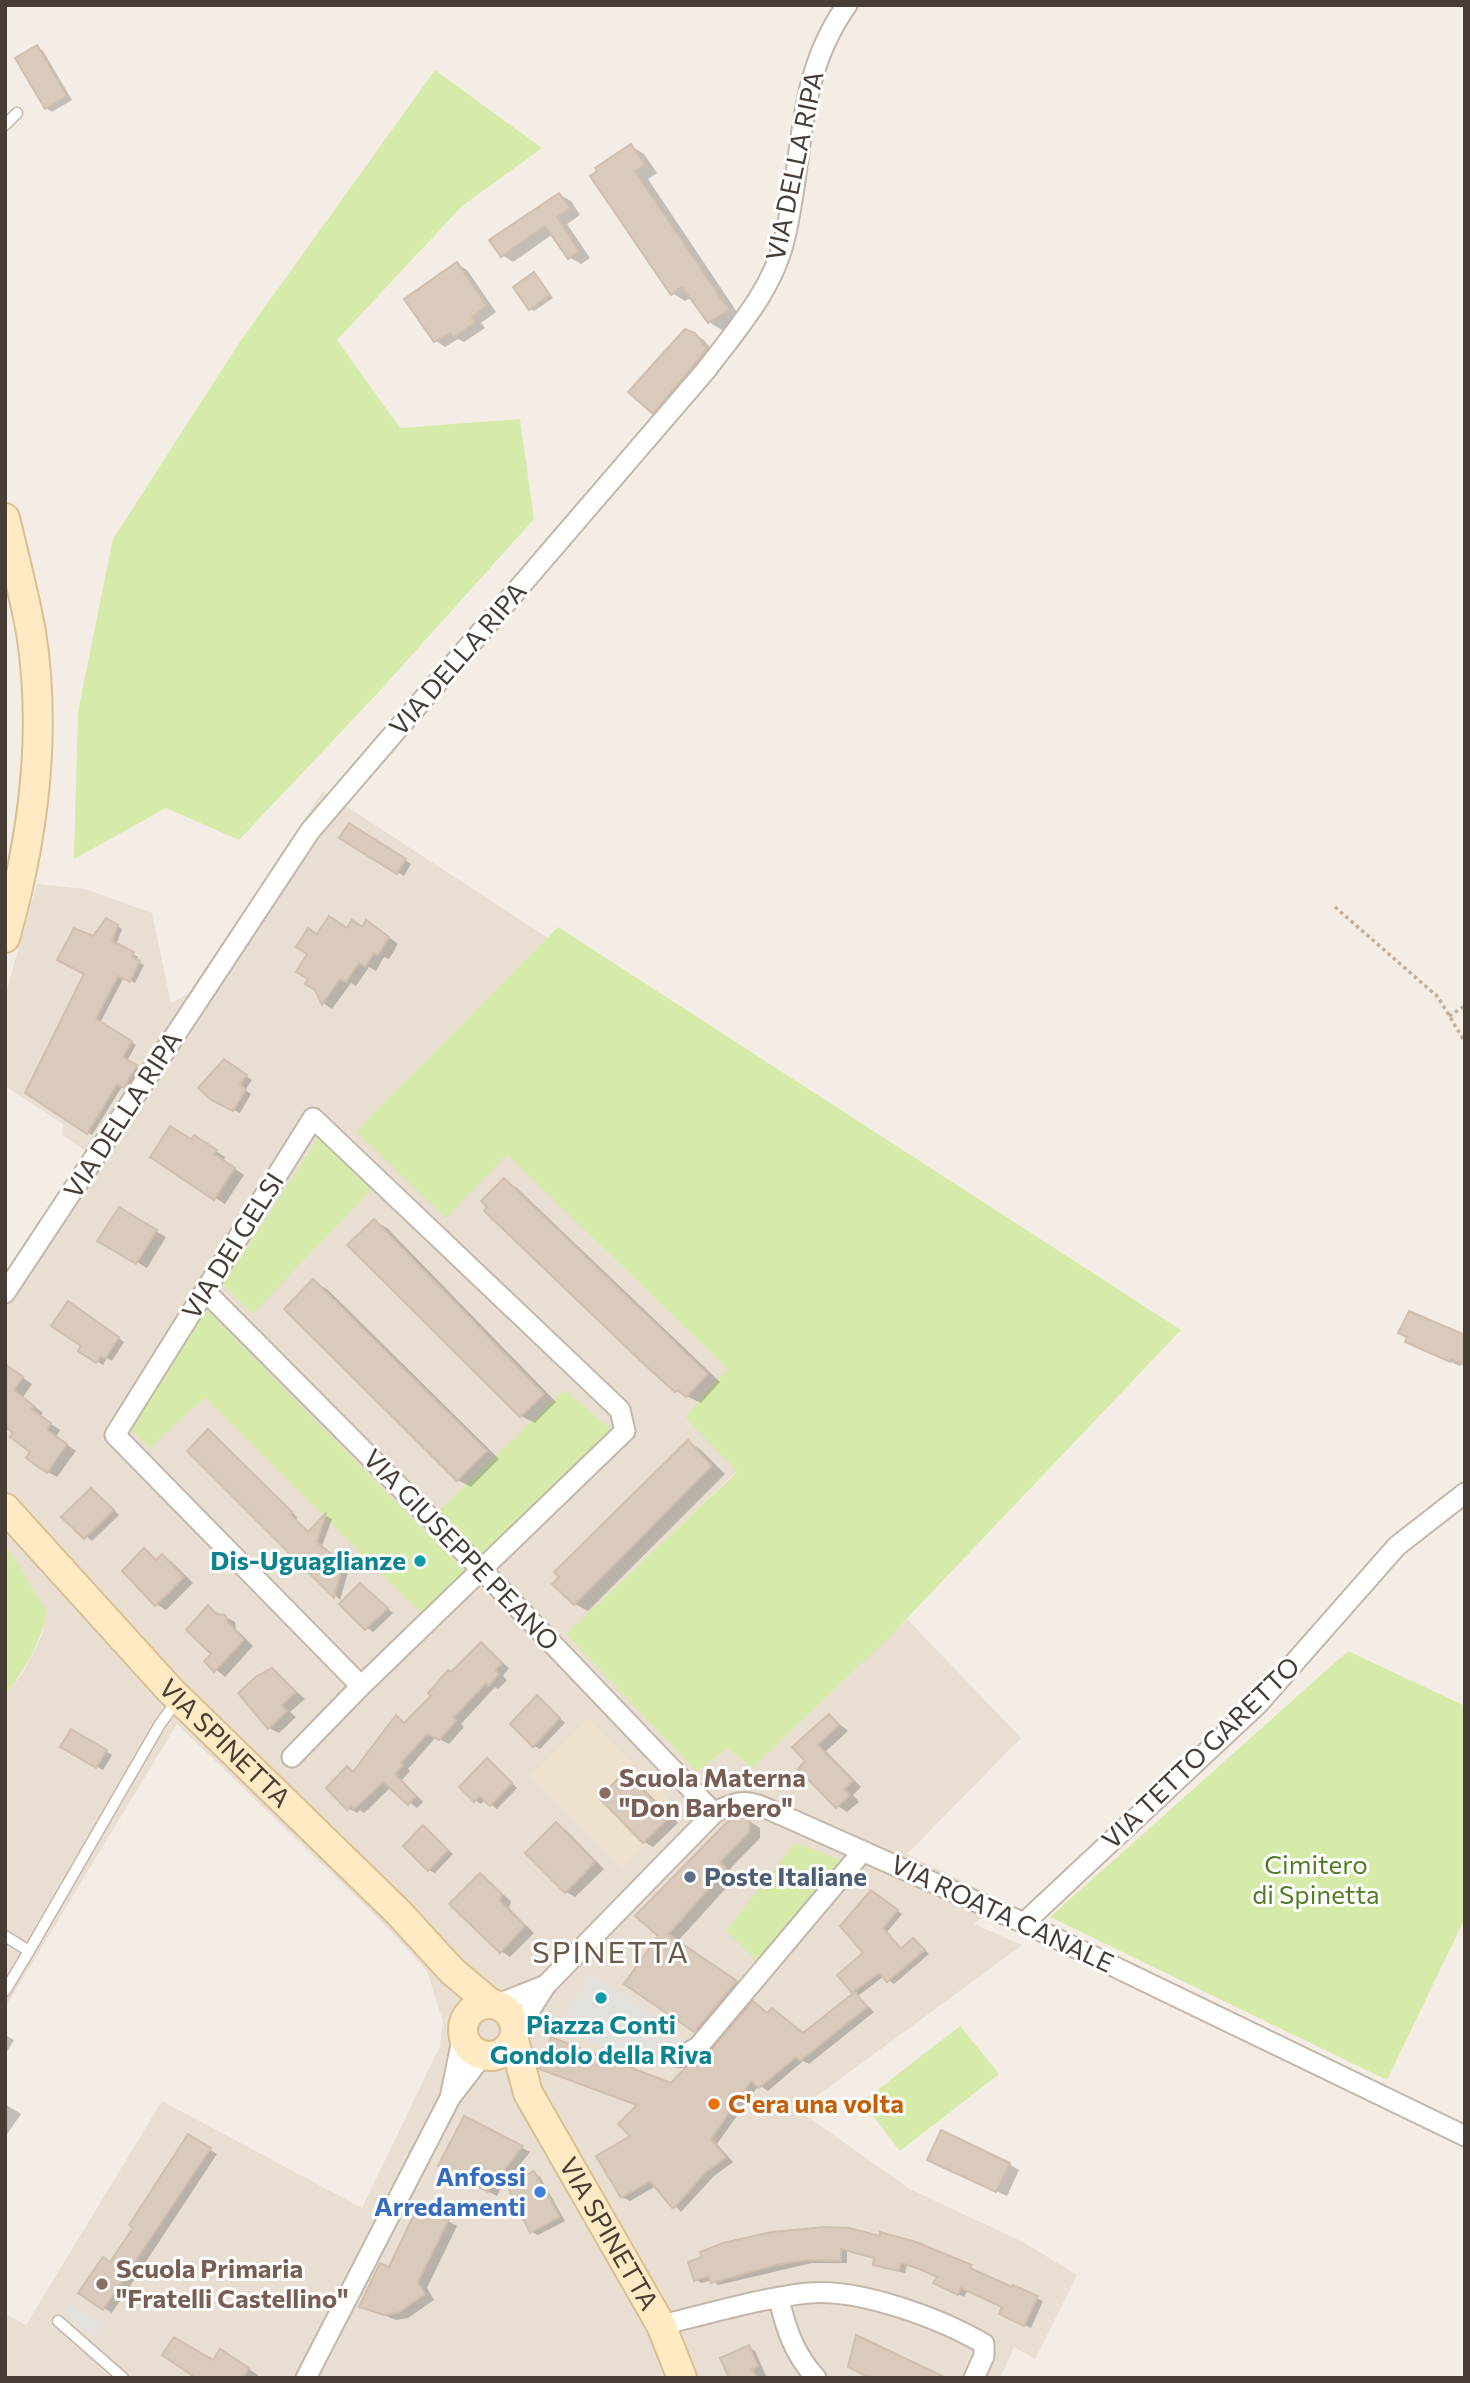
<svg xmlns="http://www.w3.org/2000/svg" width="1470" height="2383" viewBox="0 0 1470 2383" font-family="Commissioner,sans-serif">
  <rect width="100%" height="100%" fill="#f4ede5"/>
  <polygon fill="#e8dfd2" points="323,791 548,938 357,1132 507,1155 729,1370 737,1471 567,1634 697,1772 728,1748 752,1768 907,1619 1021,1738 907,1854 1003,1901 974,1924 1022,1945 798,2110 910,2189 1025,2243 1077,2275 1035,2359 1014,2347 1000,2378 5,2378 5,2314 26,2325 162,2101 362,2208 440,2046 443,2022 427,1971 385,1925 177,1724 5,2008 5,1696 22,1674 42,1635 46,1613 5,1543 5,1280 86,1151 62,1135 63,1124 5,1086 5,996 37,884 85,889 152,913 171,1003 188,994"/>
  <polygon fill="#eee1ce" points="588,1718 681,1811 623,1868 530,1775"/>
  <g fill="#d6ebaa">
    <polygon points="435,70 542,148 462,206 337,340 400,428 520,419 534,519 375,696 239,840 166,808 74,859 78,711 113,539 241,340"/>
    <polygon points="558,927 1181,1330 892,1634 752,1768 728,1748 697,1772 566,1634 737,1472 685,1417 728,1369 507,1155 446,1218 356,1132"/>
    <polygon points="319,1137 371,1190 252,1314 223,1284"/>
    <polygon points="205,1309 465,1572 420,1612 205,1397 150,1448 131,1430"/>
    <polygon points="564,1390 612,1430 480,1560 436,1514"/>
    <path d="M5,1543L47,1613C40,1644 24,1670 5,1696Z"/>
    <polygon points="1348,1651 1465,1706 1465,1918 1387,2080 1050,1917"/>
    <polygon points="795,1843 844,1861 759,1963 726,1931"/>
    <polygon points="960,2026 999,2074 900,2151 862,2102"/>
  </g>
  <g fill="#e4e1dd">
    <polygon points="590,1972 687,2041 632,2058 560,2029"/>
    <polygon points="69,2303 104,2324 93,2337 63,2314"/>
  </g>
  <g fill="#0003">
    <polygon points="37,47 43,51 72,100 52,112 46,108"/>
    <polygon points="631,146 644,154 657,173 648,179 741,318 722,330 709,322 692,297 685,301 672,293 592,176"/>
    <polygon points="560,195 571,201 580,215 567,224 590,258 581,264 569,257 553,234 513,262 502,255"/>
    <polygon points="457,264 467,270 496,312 481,323 485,328 464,342 458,339 445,347 436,341"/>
    <polygon points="534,274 553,298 534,311 530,309"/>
    <polygon points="694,334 704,340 716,355 663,418 654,412"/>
    <polygon points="349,826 411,864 404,876 342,837"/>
    <polygon points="107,920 122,929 116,945 138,957 136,961 144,965 135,983 124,977 100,1023 136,1045 127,1061 141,1070 130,1089 123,1085 92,1135 27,1092 86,974 94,938"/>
    <polygon points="377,928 398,944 389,959 384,957 376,971 369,967 356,986 351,983 332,1009 323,1003 316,989 318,936"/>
    <polygon points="224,1061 252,1080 245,1090 251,1094 240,1113 219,1103"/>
    <polygon points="192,1141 204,1143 225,1157 223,1161 244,1175 225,1204 215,1198"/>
    <polygon points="504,1180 517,1188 720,1382 701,1403 676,1391"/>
    <polygon points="119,1210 166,1237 147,1268 100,1240"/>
    <polygon points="374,1221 387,1228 556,1402 535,1423 521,1416"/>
    <polygon points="313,1282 327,1289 499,1459 471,1487 458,1480"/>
    <polygon points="74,1306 124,1342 112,1361 107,1358 103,1365 80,1350 83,1345"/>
    <polygon points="1417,1347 1462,1363 1460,1366"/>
    <polygon points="5,1365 32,1384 23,1397 43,1413 40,1416 60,1430 56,1437 76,1451 57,1477 48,1472 15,1433"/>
    <polygon points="209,1432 297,1517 296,1520 309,1533 326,1516 332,1519 322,1546 349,1569 340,1600 190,1451"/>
    <polygon points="688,1442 701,1450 725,1474 588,1611 575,1604 562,1577"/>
    <polygon points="97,1494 119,1515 92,1541 64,1517"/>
    <polygon points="144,1550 158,1560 162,1556 172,1562 193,1583 166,1610 156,1604"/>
    <polygon points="361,1585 393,1613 373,1632 367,1628"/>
    <polygon points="208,1608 235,1622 236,1629 253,1646 225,1677 206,1661 213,1654"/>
    <polygon points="481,1644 509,1668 503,1676 507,1680 498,1689 495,1687 461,1724 464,1727 449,1744 436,1737 408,1769 410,1771 402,1780 423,1802 417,1808 391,1787 364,1813 360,1810 357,1813 348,1808 347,1768 355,1772 396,1718 406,1723"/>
    <polygon points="272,1670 305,1699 290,1712 296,1717 279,1733 269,1728 240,1693"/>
    <polygon points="537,1697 565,1723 540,1749 534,1746"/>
    <polygon points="829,1716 848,1731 826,1751 861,1787 853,1795 859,1802 847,1812 838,1806 801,1769"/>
    <polygon points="72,1731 112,1755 103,1770 63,1747"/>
    <polygon points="487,1760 517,1788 497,1809 485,1800 481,1804 475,1800"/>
    <polygon points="625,1774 635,1780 678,1823 653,1847 644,1842"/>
    <polygon points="743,1817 760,1828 760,1838 730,1869 737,1876 678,1941 747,1989 707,2037 626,1983"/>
    <polygon points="556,1824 566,1830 604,1869 575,1897 566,1892"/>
    <polygon points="423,1827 453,1854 435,1873 429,1870"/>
    <polygon points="481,1875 511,1901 509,1908 534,1933 510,1957 501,1951"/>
    <polygon points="877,1896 902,1914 887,1932 903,1950 914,1940 929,1954 894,1984 884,1976 858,1996 874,2012 809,2064 803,2061 768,2091 759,2085 717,2144 733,2162 714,2176 681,2212 656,2186 630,2201 622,2197 638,2106 549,2072 672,2085 773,2010 805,2034 856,1993 839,1975 866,1953"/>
    <polygon points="5,2035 14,2040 6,2053 5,2052"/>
    <polygon points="5,2104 21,2114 5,2137"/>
    <polygon points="465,2118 530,2152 510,2177 507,2176 497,2196 449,2171"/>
    <polygon points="188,2136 217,2154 112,2313 81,2293 111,2264"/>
    <polygon points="1009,2164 1019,2170 1007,2196 939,2165"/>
    <polygon points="534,2173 540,2177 565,2221 538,2235 532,2232"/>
    <polygon points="448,2221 457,2226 427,2288 434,2300 408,2318 396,2320 361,2306 389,2269"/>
    <polygon points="772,2234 971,2267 976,2272 1043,2301 1031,2328 1007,2317 1004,2307 968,2290 964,2297 942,2286 938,2277 907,2265 905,2273 881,2268 875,2264 876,2259 847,2251 847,2263 812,2263 718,2285 712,2280 702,2283 696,2280"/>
    <polygon points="749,2347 755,2351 767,2378 730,2378"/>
    <polygon points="231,2357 258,2375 256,2378 197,2378 214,2362"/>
  </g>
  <g fill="#d9cabc" stroke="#d1beac" stroke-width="2">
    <polygon points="37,45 67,96 45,109 15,58"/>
    <polygon points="631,144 645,165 635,171 729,310 708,323 682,287 671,295 590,176 597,171 595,168"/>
    <polygon points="559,193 570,208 557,217 579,251 568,259 545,226 501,257 489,240"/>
    <polygon points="457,262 487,306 472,317 476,322 453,338 450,333 434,342 404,299"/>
    <polygon points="534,272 550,295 529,310 513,287"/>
    <polygon points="685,329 695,333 707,349 653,414 628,392"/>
    <polygon points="349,823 406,859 397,874 339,838"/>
    <polygon points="329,916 347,928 352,920 362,927 366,920 389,937 378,955 374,953 365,967 359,963 346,982 340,979 322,1005 315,990 305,984 308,979 296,972 307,954 296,947 308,928 317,934"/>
    <polygon points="106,918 118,925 112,941 134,952 132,957 140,961 130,982 118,976 96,1019 132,1041 123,1057 137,1065 124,1088 117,1084 87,1134 25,1093 84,974 57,960 74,928 93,936"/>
    <polygon points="224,1059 247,1075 240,1085 246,1089 233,1111 211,1100 198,1088"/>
    <polygon points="170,1126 191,1139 194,1135 217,1150 214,1154 235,1168 214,1200 150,1157"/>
    <polygon points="504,1178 708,1374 686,1397 678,1390 675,1392 646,1366 484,1211 487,1207 481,1201"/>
    <polygon points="119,1207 157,1230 136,1264 97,1241"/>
    <polygon points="374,1219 544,1394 520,1417 347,1245"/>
    <polygon points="313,1279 487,1451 457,1481 284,1309"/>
    <polygon points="68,1301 119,1337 105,1359 101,1356 96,1363 78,1351 81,1346 51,1326"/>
    <polygon points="1409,1311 1465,1335 1465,1365 1451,1359 1450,1362 1405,1342 1407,1337 1398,1333"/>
    <polygon points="5,1364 23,1377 14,1390 34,1406 31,1409 51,1423 47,1430 67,1444 47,1473 26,1458 30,1452 10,1437 13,1433 5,1427"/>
    <polygon points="208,1429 292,1512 291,1515 308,1532 326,1513 317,1542 343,1564 334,1598 187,1451"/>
    <polygon points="688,1440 712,1466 574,1605 552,1584 559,1577 554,1572"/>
    <polygon points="91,1488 114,1510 84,1539 61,1517"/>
    <polygon points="144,1548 156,1560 162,1554 184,1577 155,1606 122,1571"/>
    <polygon points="360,1583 388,1608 365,1630 339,1604"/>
    <polygon points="208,1605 216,1614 225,1615 227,1621 244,1640 214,1672 204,1661 211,1654 186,1630"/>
    <polygon points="481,1642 502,1663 495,1670 499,1674 489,1686 486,1683 453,1718 456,1721 439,1740 427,1734 401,1763 403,1765 395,1774 416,1796 408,1805 383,1782 354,1809 351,1806 347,1810 326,1788 347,1766 353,1772 396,1715 404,1723 431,1696 428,1693 448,1670 451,1672"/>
    <polygon points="272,1668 296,1692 282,1705 287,1711 268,1729 238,1693 257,1676"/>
    <polygon points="537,1695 560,1718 533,1747 510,1724"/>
    <polygon points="829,1714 839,1725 818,1745 853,1781 844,1789 850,1795 836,1808 798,1769 805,1761 792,1747"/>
    <polygon points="71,1729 107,1750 96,1768 60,1747"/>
    <polygon points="487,1758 512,1783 490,1806 479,1796 474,1802 459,1787"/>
    <polygon points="625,1772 669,1817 643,1843 599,1798"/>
    <polygon points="743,1815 750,1820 749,1832 720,1862 727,1869 668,1934 737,1981 694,2032 624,1984 658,1936 635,1916 731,1818"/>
    <polygon points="556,1822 595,1862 565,1893 525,1853"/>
    <polygon points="423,1825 448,1850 428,1871 403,1846"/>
    <polygon points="480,1873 502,1894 500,1901 525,1926 500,1953 449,1904"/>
    <polygon points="871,1890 898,1910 883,1928 901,1949 913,1938 925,1950 887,1982 879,1973 852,1993 837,1975 863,1953 840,1926"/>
    <polygon points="855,1992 867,2007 800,2061 796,2057 759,2088 751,2081 711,2139 726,2157 706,2172 673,2209 650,2181 621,2198 596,2156 630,2136 618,2124 637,2105 539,2069 551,2037 671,2083 685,2068 707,2055 753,2001 767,2013 772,2008 803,2033"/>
    <polygon points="464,2116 523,2146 501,2174 499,2171 488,2192 438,2166"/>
    <polygon points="941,2130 1010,2163 996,2192 927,2160"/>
    <polygon points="188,2134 211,2148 103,2310 78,2293 103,2257 110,2262 133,2228 129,2225"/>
    <polygon points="534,2171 560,2217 530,2233 507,2185"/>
    <polygon points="419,2204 449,2219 418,2282 425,2294 398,2313 384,2315 359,2307 380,2263 389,2267"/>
    <polygon points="825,2227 849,2228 880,2236 880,2232 916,2242 972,2265 970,2268 1012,2287 1013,2285 1038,2296 1024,2326 999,2314 1002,2307 961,2288 958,2295 933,2283 937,2277 920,2269 901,2263 899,2271 873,2265 874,2258 841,2249 841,2261 805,2260 776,2265 711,2283 708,2276 694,2281 688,2262 702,2257 700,2252 723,2243 772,2232"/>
    <polygon points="856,2335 871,2342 946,2378 870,2378 848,2367"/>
    <polygon points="174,2337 213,2360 220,2349 249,2368 243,2378 196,2378 162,2355"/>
    <polygon points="749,2345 758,2366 752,2369 757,2378 729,2378 720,2358"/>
  </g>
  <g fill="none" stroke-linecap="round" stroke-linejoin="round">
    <defs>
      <g id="lane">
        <polyline points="5,125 17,113"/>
        <polyline points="5,1936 29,1951 160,1724 177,1701"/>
        <polyline points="5,1991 29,1951"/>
        <polyline points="58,2321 123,2378"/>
      </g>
      <g id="street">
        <polyline points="205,1291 481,1569 714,1813"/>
        <path d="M5,1293L310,831L707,369C737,329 772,290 784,241C805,158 794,79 847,5"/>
        <polyline points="292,1757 361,1686 625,1431 620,1410 313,1118 115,1435 361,1686"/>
        <polyline points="1024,1923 1258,1704 1397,1546 1465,1493"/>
        <polyline points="498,2004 546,1985"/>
        <path d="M516,2032L546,1985L714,1813C745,1795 753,1803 784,1816L1024,1923L1465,2136"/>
        <polyline points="680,2057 698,2047 863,1851"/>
        <polyline points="453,2094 483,2055"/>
        <path d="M779,2299C786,2330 795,2355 816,2378"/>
        <path d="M661,2325C709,2314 760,2298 809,2293C859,2288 942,2319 984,2344V2356L974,2378"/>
        <polyline points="306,2378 450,2098 463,2035"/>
      </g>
      <g id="secondary">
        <path d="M5,518C14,556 24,594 31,632C47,734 33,840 5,938"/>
        <path id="s1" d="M5,1508L170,1690L399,1913L452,1971L490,2003"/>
        <circle cx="489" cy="2030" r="26"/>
        <path id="s2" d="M514,2040L528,2093L661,2325L682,2378"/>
      </g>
    </defs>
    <use href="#lane" stroke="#c3b7aa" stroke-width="13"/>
    <use href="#street" stroke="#c3b7aa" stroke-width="23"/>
    <use href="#secondary" stroke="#dabf93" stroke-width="32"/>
    <g stroke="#c3ae97" stroke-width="3.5" stroke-dasharray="3.5 3.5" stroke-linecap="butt">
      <polyline points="1335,907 1438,997 1465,1042"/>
      <polyline points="1449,1016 1465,1006"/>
    </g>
    <use href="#lane" stroke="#fff" stroke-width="10"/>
    <use href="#street" stroke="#fff" stroke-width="19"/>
    <use href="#secondary" stroke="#ffeac4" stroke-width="28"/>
  </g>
  <g fill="#0f9aa8" stroke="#fff" stroke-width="2.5">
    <circle cx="420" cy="1561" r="7"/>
    <circle cx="601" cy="1998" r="7"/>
  </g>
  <g fill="#8d6e63" stroke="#fff" stroke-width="2.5">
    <circle cx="605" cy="1793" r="7"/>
    <circle cx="102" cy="2284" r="7"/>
  </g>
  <circle fill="#5c6f8a" stroke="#fff" stroke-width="2.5" cx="690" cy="1877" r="7"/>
  <circle fill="#e8710a" stroke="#fff" stroke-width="2.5" cx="714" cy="2104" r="7"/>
  <circle fill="#3f7fe0" stroke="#fff" stroke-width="2.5" cx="540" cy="2192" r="7"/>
  <g text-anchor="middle" stroke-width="6" stroke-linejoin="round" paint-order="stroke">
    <g font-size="26" fill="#473d34" stroke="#fff">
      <text transform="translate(795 166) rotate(-78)" y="9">VIA DELLA RIPA</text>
      <text transform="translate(458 659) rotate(-49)" y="9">VIA DELLA RIPA</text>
      <text transform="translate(123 1115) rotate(-57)" y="9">VIA DELLA RIPA</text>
      <text transform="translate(233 1246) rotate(-58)" y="9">VIA DEI GELSI</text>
      <text transform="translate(461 1550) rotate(46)" y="9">VIA GIUSEPPE PEANO</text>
      <text dy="9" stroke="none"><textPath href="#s1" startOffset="322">VIA SPINETTA</textPath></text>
      <text transform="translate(1201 1753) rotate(-44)" y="9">VIA TETTO GARETTO</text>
      <text transform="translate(1002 1914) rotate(25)" y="9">VIA ROATA CANALE</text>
      <text dy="9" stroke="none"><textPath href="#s2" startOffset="217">VIA SPINETTA</textPath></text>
    </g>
    <g font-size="26" font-weight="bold" fill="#0d838f" stroke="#fff" text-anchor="end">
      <text x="406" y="1570">Dis-Uguaglianze</text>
      <text x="601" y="2034" text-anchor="middle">Piazza Conti<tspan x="601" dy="30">Gondolo della Riva</tspan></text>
    </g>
    <g font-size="26" font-weight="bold" fill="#785e54" stroke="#fff" text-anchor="start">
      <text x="619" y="1787">Scuola Materna<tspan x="619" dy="30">"Don Barbero"</tspan></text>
      <text x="116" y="2278">Scuola Primaria<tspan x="116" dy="30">"Fratelli Castellino"</tspan></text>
    </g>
    <g font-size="26" fill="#507c23" stroke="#fff">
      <text x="1316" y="1874">Cimitero<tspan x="1316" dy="30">di Spinetta</tspan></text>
    </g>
    <g font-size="26" font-weight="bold" fill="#4e5e75" stroke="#fff" text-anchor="start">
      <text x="704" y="1886">Poste Italiane</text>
    </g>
    <g font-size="26" font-weight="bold" fill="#c56008" stroke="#fff" text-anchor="start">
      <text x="728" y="2113">C'era una volta</text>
    </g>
    <g font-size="26" font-weight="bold" fill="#366cbe" stroke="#fff" text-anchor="end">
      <text x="526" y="2186">Anfossi<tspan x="526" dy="30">Arredamenti</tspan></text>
    </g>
    <g font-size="30" letter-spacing="2" fill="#6a5a4a" stroke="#fff">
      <text x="611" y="1963">SPINETTA</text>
    </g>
  </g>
  <rect width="1470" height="2383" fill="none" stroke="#473d34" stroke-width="14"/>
</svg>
